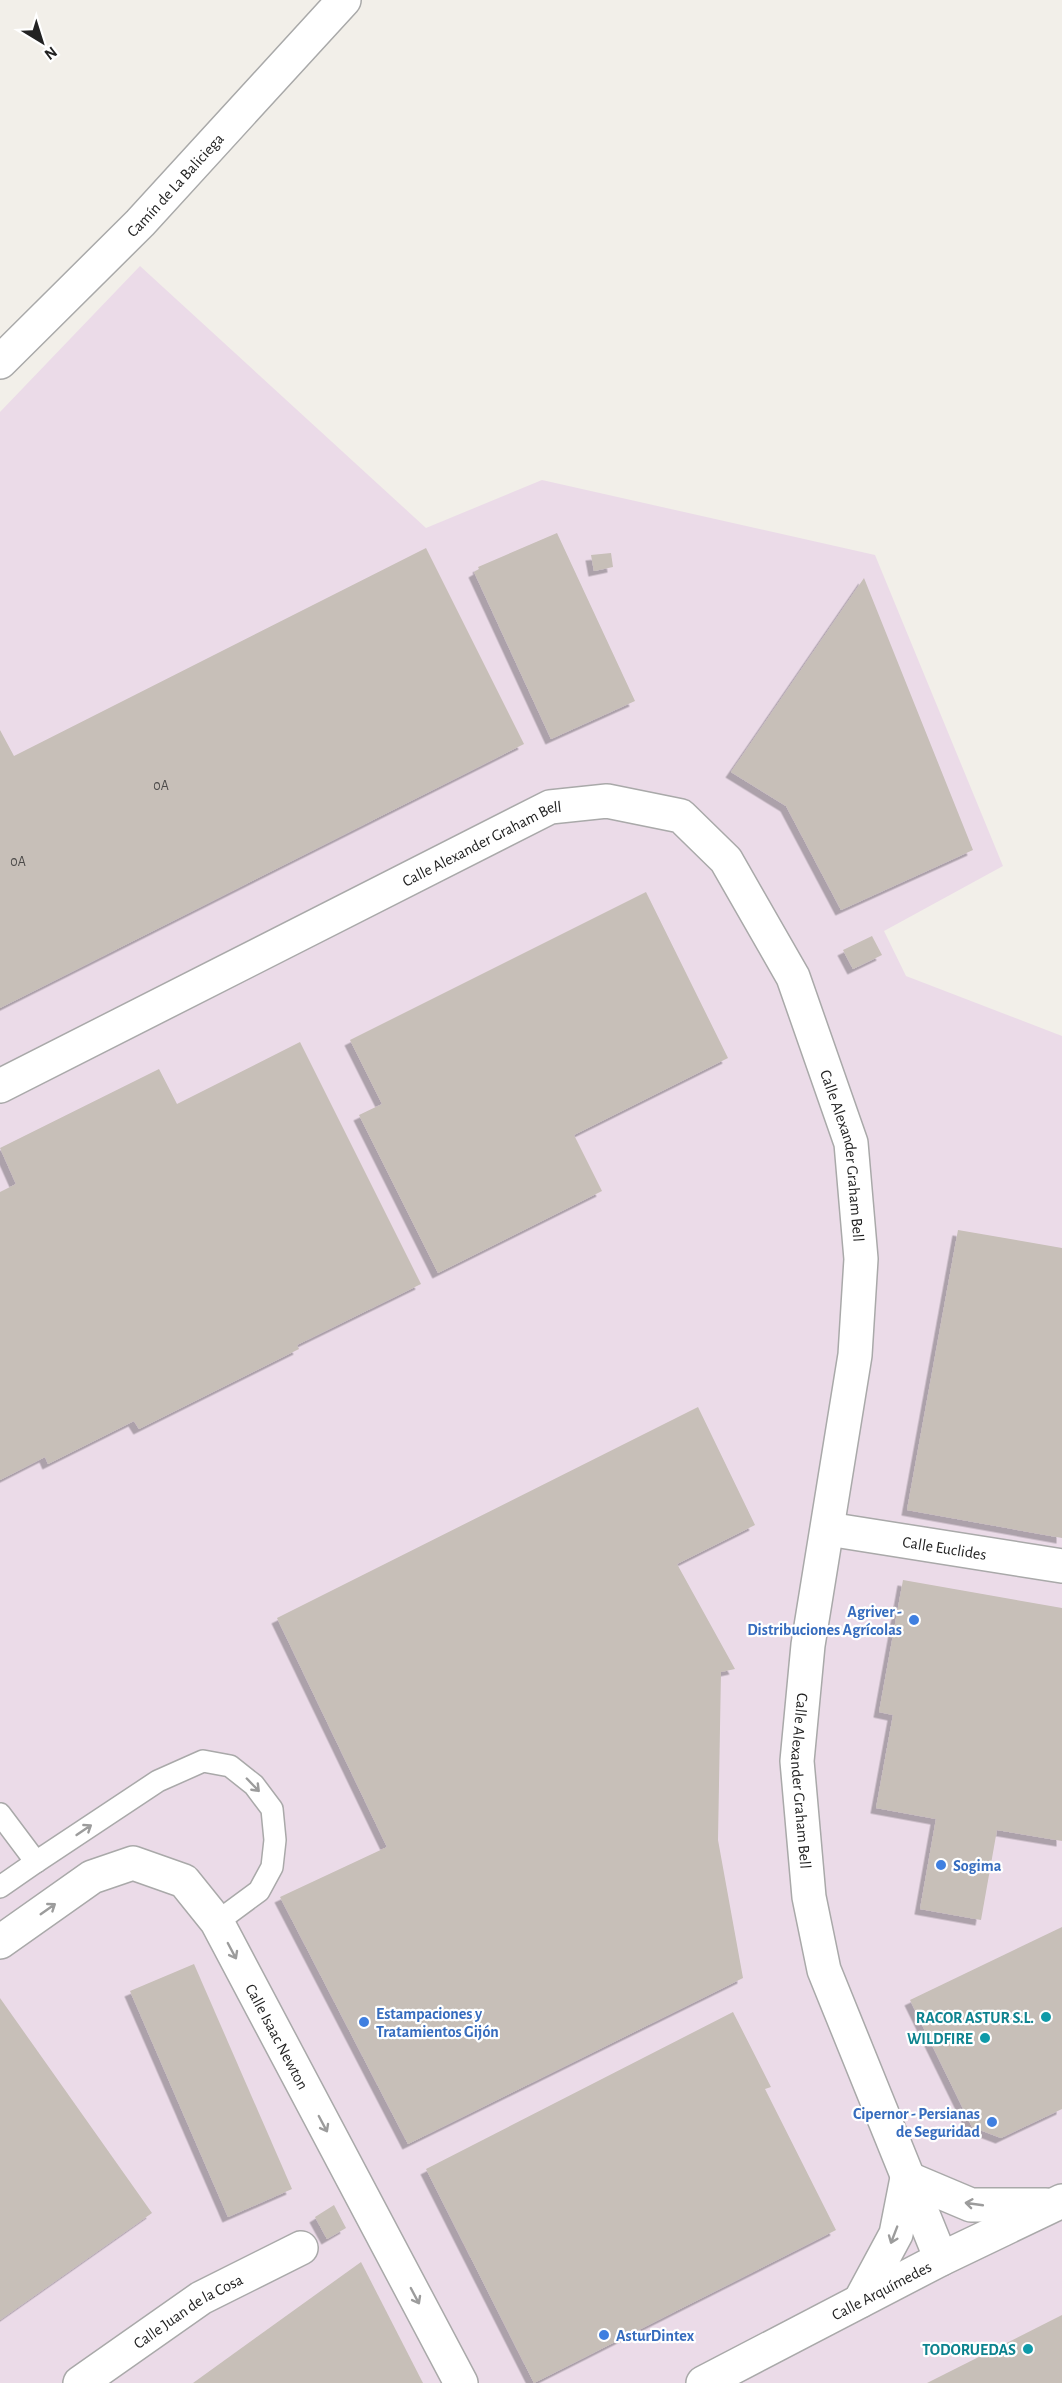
<svg xmlns="http://www.w3.org/2000/svg" width="1062" height="2383" viewBox="0 0 1062 2383" font-family="'Alegreya Sans',sans-serif">
  <defs>
    <filter id="shadow"><feDropShadow dx="-5.5" dy="5.5" stdDeviation="0" flood-color="#0004"/></filter>
  </defs>
  <rect width="100%" height="100%" fill="#f2efe9"/>
  <polygon fill="#ebdbe8" points="140,266 426,528 542,480 875,555 1003,866 884,931 906,976 1062,1036 1062,2383 0,2383 0,412"/>
  <g fill="#c7bfb8" filter="url(#shadow)">
    <polygon points="557,533 635,701 551,739 474,572 479,569 478,567"/>
    <polygon points="426,548 524,744 0,1008 0,730 14,756"/>
    <polygon points="611,553 613,567 594,571 591,555"/>
    <polygon points="864,578 973,850 841,910 786,806 731,772"/>
    <polygon points="646,892 728,1058 574,1135 602,1191 438,1273 359,1115 382,1104 350,1040"/>
    <polygon points="872,936 882,955 853,969 843,950"/>
    <polygon points="300,1042 421,1284 297,1345 299,1349 139,1429 134,1421 48,1464 45,1457 0,1480 0,1192 16,1184 0,1148 159,1069 177,1104"/>
    <polygon points="958,1230 1062,1248 1062,1538 907,1510"/>
    <polygon points="698,1407 755,1525 677,1564 735,1669 721,1672 718,1840 743,1978 408,2144 280,1897 387,1847 277,1618"/>
    <polygon points="903,1580 1062,1608 1062,1841 997,1830 981,1920 920,1909 936,1819 876,1808 893,1715 879,1712"/>
    <polygon points="1062,1927 1062,2109 1001,2138 972,2127 910,2000"/>
    <polygon points="194,1964 292,2189 228,2217 130,1991"/>
    <polygon points="0,1998 152,2213 0,2320"/>
    <polygon points="733,2012 771,2087 765,2089 836,2230 534,2383 426,2169"/>
    <polygon points="334,2205 346,2228 327,2239 315,2217"/>
    <polygon points="361,2262 423,2383 193,2383 254,2339"/>
    <polygon points="1062,2315 1062,2383 927,2383"/>
  </g>
  <g fill="none" stroke-linecap="round" stroke-linejoin="round">
    <defs>
      <g id="lane">
        <polyline points="0,1814 36,1862 0,1887"/>
        <polyline points="36,1862 158,1781 203,1761 230,1766 254,1785 272,1809 275,1840 272,1867 259,1891 217,1922"/>
      </g>
      <g id="street">
        <path id="s1" d="M0,362L140,223L344,0"/>
        <path id="s2" d="M0,1086L550,807L607,801L681,816L726,860L793,977L851,1143L861,1259L855,1355L808,1645L797,1761L809,1897L824,1970L941,2259"/>
        <path id="s3" d="M828,1529L1062,1566"/>
        <path id="s4" d="M0,1942L92,1877L133,1863L184,1881L217,1922L461,2383"/>
        <polyline points="907,2178 971,2205 1046,2205"/>
        <polyline points="860,2301 896,2234 907,2178"/>
        <path id="s5" d="M80,2383L201,2298L301,2248"/>
        <path id="s6" d="M703,2383L941,2259L1062,2201"/>
      </g>
    </defs>
    <use href="#lane" stroke="#a9a9a9" stroke-width="24"/>
    <use href="#street" stroke="#a9a9a9" stroke-width="36"/>
    <use href="#lane" stroke="#fff" stroke-width="21"/>
    <use href="#street" stroke="#fff" stroke-width="33"/>
  </g>
  <defs><path id="oneway-shaft" d="M-6 0H5M1.5-3L5.5 0L1.5 3" fill="none" stroke-width="1.6" stroke-linecap="round" stroke-linejoin="round" transform="scale(1.5)"/></defs>
  <g stroke="#9c9c9c">
    <use href="#oneway-shaft" transform="translate(253 1785) rotate(46)"/>
    <use href="#oneway-shaft" transform="translate(84 1830) rotate(-34)"/>
    <use href="#oneway-shaft" transform="translate(48 1909) rotate(-35)"/>
    <use href="#oneway-shaft" transform="translate(232 1951) rotate(62)"/>
    <use href="#oneway-shaft" transform="translate(323 2124) rotate(62)"/>
    <use href="#oneway-shaft" transform="translate(974 2204) rotate(-172)"/>
    <use href="#oneway-shaft" transform="translate(894 2235) rotate(111)"/>
    <use href="#oneway-shaft" transform="translate(415 2296) rotate(62)"/>
  </g>
  <g fill="#3f7fe0" stroke="#fff" stroke-width="2">
    <circle cx="914" cy="1620" r="6"/>
    <circle cx="941" cy="1865" r="6"/>
    <circle cx="364" cy="2022" r="6"/>
    <circle cx="992" cy="2122" r="6"/>
    <circle cx="604" cy="2335" r="6"/>
  </g>
  <g fill="#0f9aa8" stroke="#fff" stroke-width="2">
    <circle cx="1046" cy="2017" r="6"/>
    <circle cx="985" cy="2038" r="6"/>
    <circle cx="1028" cy="2349" r="6"/>
  </g>
  <g text-anchor="middle" stroke-width="4.5" stroke-linejoin="round" paint-order="stroke">
    <g font-size="14" fill="#4b4948">
      <text x="161" y="790">0A</text>
      <text x="18" y="866">0A</text>
    </g>
    <g font-size="16" fill="#222" stroke="#fff">
      <text dy="6" stroke="none"><textPath href="#s1" startOffset="249">Camín de La Baliciega</textPath></text>
      <text dy="6" stroke="none"><textPath href="#s2" startOffset="540">Calle Alexander Graham Bell</textPath></text>
      <text dy="6" stroke="none"><textPath href="#s2" startOffset="1134">Calle Alexander Graham Bell</textPath></text>
      <text dy="6" stroke="none"><textPath href="#s3" startOffset="118">Calle Euclides</textPath></text>
      <text dy="6" stroke="none"><textPath href="#s2" startOffset="1766">Calle Alexander Graham Bell</textPath></text>
      <text dy="6" stroke="none"><textPath href="#s4" startOffset="392">Calle Isaac Newton</textPath></text>
      <text dy="6" stroke="none"><textPath href="#s6" startOffset="201">Calle Arquímedes</textPath></text>
      <text dy="6" stroke="none"><textPath href="#s5" startOffset="130">Calle Juan de la Cosa</textPath></text>
    </g>
    <g font-size="16" font-weight="bold" fill="#366cbe" stroke="#fff" text-anchor="start">
      <text x="902" y="1617" text-anchor="end">Agriver -<tspan x="902" dy="18">Distribuciones Agrícolas</tspan></text>
      <text x="953" y="1871">Sogima</text>
      <text x="376" y="2019">Estampaciones y<tspan x="376" dy="18">Tratamientos Gijón</tspan></text>
      <text x="980" y="2119" text-anchor="end">Cipernor - Persianas<tspan x="980" dy="18">de Seguridad</tspan></text>
      <text x="616" y="2341">AsturDintex</text>
    </g>
    <g font-size="16" font-weight="bold" fill="#0d838f" stroke="#fff" text-anchor="end">
      <text x="1034" y="2023">RACOR ASTUR S.L.</text>
      <text x="973" y="2044">WILDFIRE</text>
      <text x="1016" y="2355">TODORUEDAS</text>
    </g>
  </g>
  <g transform="translate(42 42) rotate(142)" stroke="#ffffff" stroke-width="4.5" paint-order="stroke">
  <path d="M0-4.5L10 22L0 15L-10 22Z" fill="#222222"/>
  <text y="-9" font-size="16" font-weight="bold" text-anchor="middle" fill="#222222">N</text>
  </g>
</svg>
